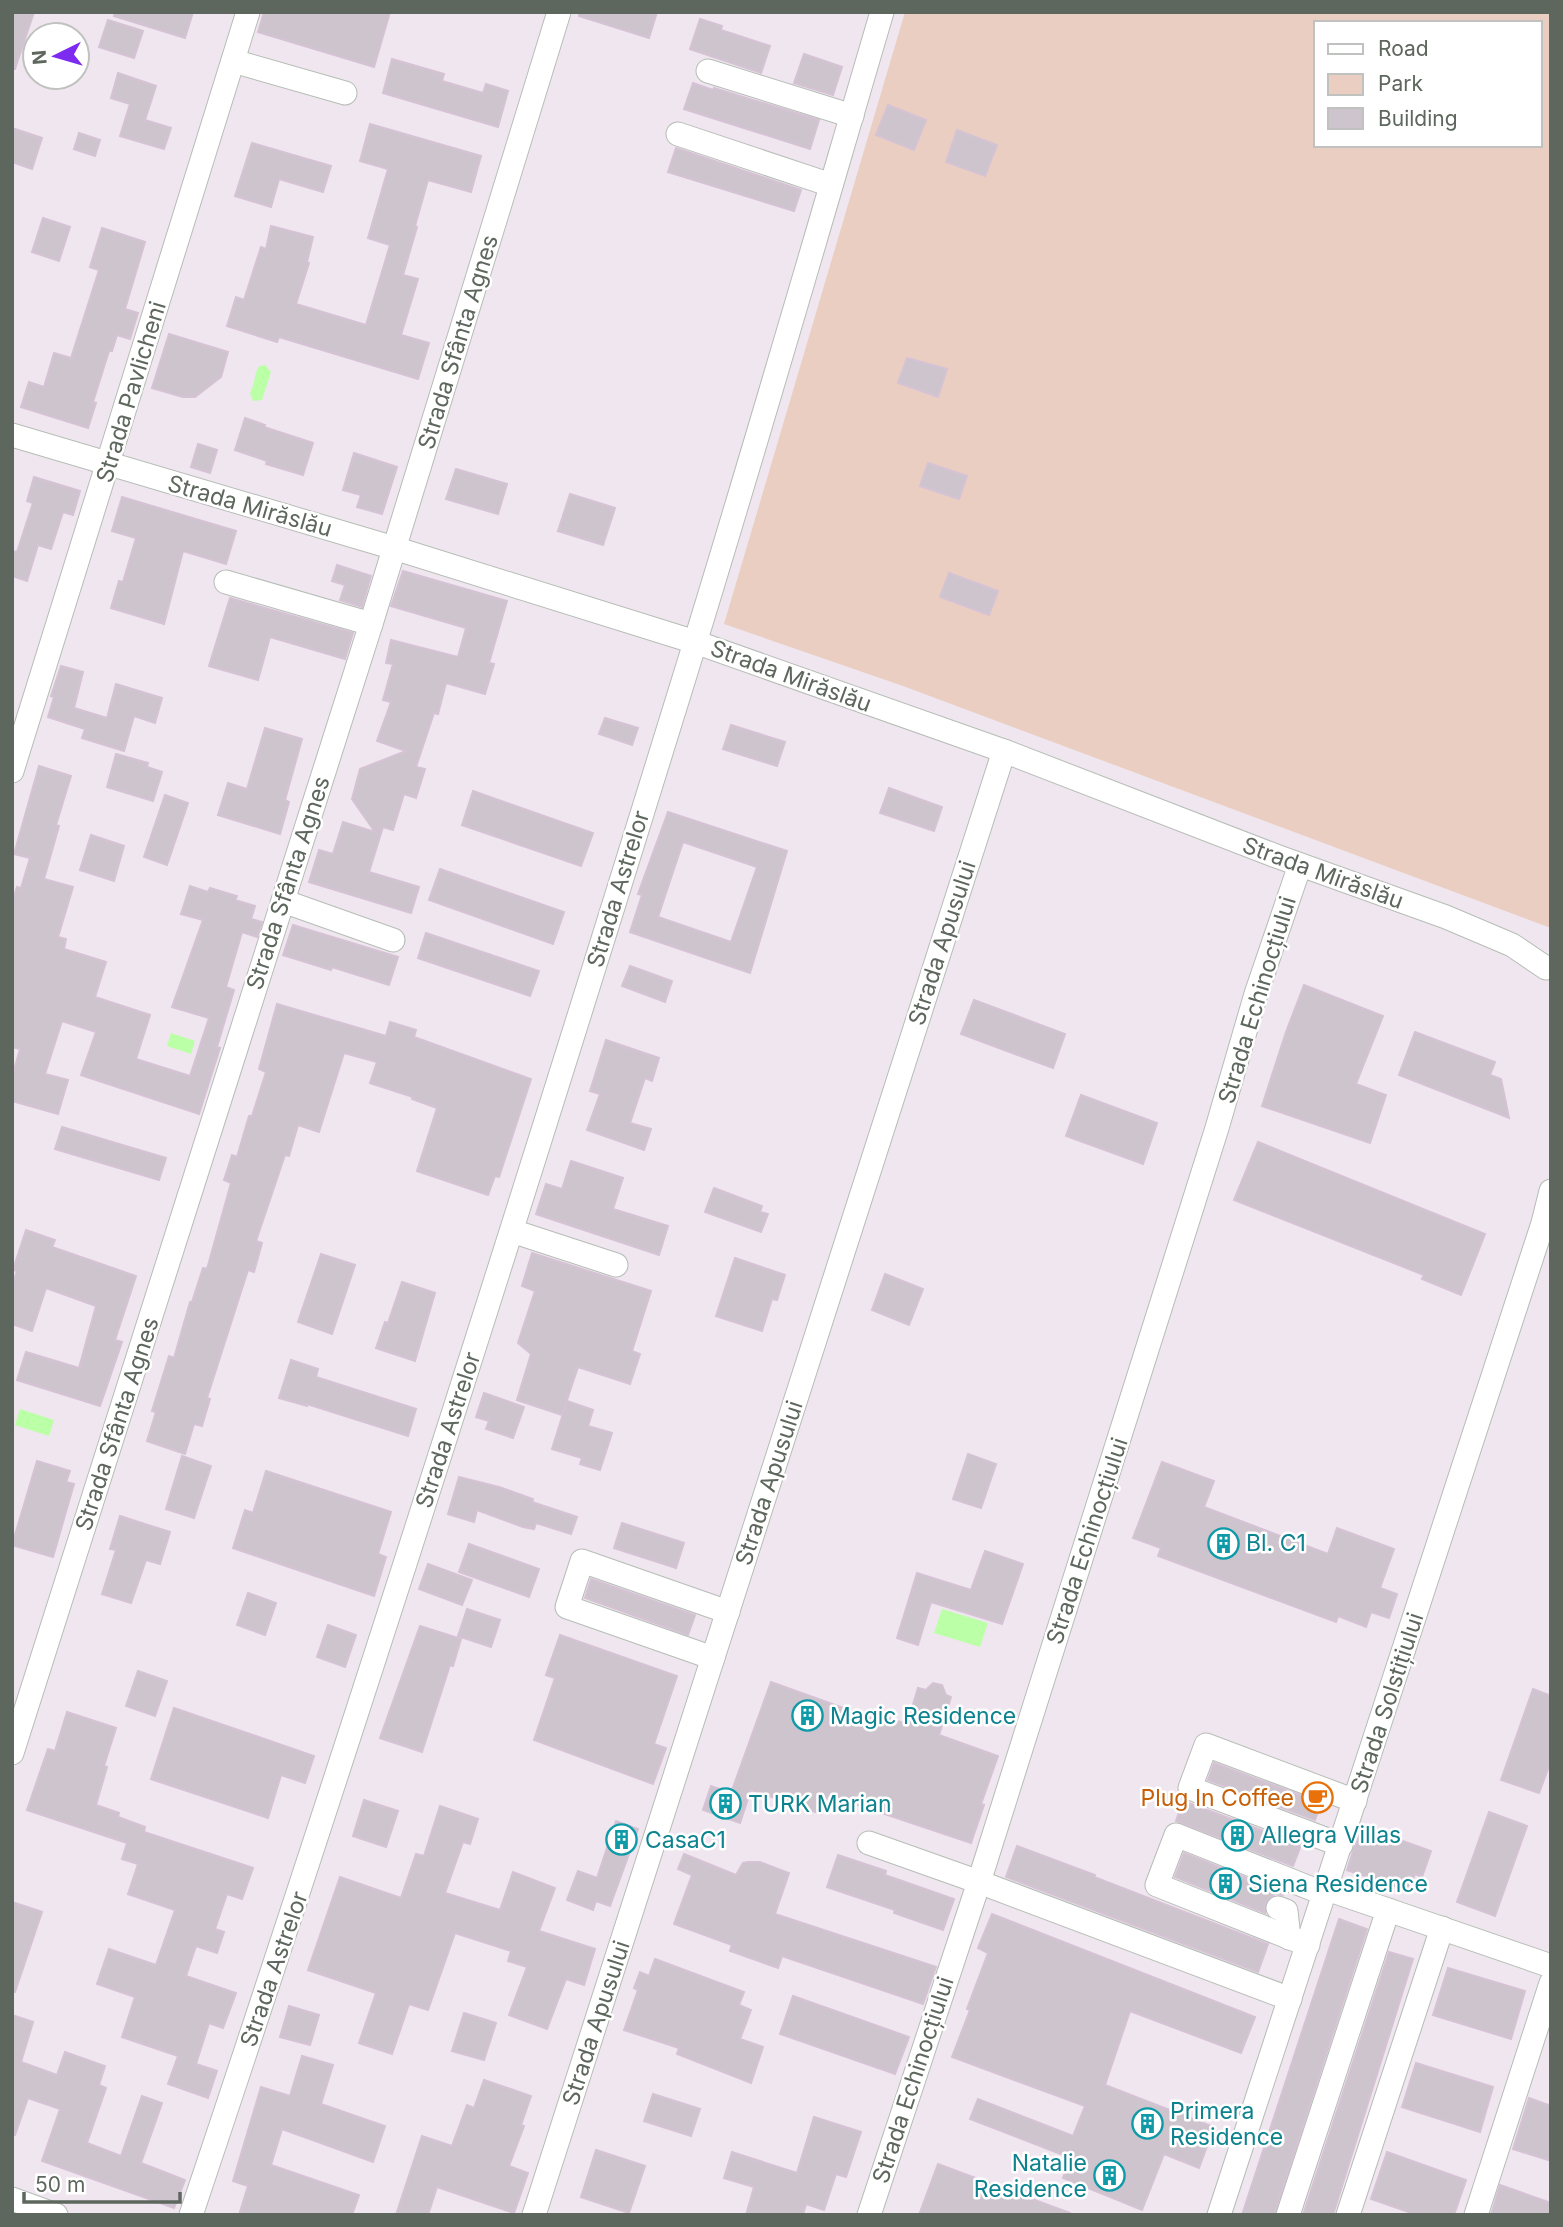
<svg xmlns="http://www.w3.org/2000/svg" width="1563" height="2227" viewBox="0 0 1563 2227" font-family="Inter,sans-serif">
  <rect width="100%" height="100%" fill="#f0e6ef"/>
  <path fill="#e9cec1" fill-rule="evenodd" d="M905,12H1551V928L903,686L724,624ZM1316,23H1540V145H1316Z"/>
  <g fill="#bbffa7">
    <path d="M265,365L271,372L262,400L253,401L250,393C255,384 254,375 259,366Z"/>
    <polygon points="171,1033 195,1041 191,1054 167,1046"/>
    <polygon points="20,1409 54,1420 49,1436 15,1425"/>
    <polygon points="942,1609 988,1623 980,1647 934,1633"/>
  </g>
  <g fill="#cec4cd" stroke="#d5c3d5" stroke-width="2" fill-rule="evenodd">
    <polygon points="12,12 34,12 15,69 12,69"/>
    <polygon points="115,12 193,12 185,38 114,16"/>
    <polygon points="264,12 390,12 374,67 258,32"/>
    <polygon points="579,12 657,12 649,38 579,16"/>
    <polygon points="700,19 722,26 721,30 770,46 761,73 690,49"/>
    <polygon points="108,20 143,31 134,58 99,47"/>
    <polygon points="804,54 842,67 833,95 794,83"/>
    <polygon points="392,59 444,74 442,81 483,93 486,84 508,91 498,127 383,93"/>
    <polygon points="118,73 156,86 145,120 171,128 164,149 120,136 130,104 111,98"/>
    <polygon points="693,83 713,90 714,88 819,120 810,149 684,109"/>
    <polygon points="888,105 926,120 914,150 876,135"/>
    <polygon points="370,124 481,156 471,192 428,180 415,226 417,227 403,275 418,279 401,335 429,343 418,379 279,337 277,342 227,326 236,297 244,300 261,247 266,249 271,226 313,237 307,262 309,263 296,304 366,325 390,245 368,238 388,169 360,161"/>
    <polygon points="12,128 42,138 32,169 12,162"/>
    <polygon points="957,130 997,145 985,176 946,162"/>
    <polygon points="79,133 100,140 95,156 74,149"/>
    <polygon points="252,143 331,166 323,192 279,179 271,207 235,196"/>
    <polygon points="676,148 801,190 794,211 668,172"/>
    <polygon points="43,218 70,227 59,261 32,252"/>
    <polygon points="102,228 145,242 125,309 138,313 130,339 117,335 112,351 109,351 93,402 96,403 88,428 21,407 29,382 44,387 54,353 71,358 99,270 90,267"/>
    <polygon points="169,334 228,352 221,377 195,397 183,397 152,388"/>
    <polygon points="907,358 947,369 938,397 898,383"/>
    <polygon points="245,418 265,425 264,427 313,443 303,475 266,464 267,461 235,450"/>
    <polygon points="198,444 217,450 210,473 191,467"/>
    <polygon points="354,453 397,467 382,514 357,507 361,495 343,490"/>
    <polygon points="928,463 967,476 959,499 920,486"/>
    <polygon points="456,469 507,484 498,514 446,499"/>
    <polygon points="34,477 80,491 73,515 63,512 51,549 38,545 27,581 12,576 12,551 17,552 33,503 27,501"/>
    <polygon points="570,494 615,508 603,545 558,531"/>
    <polygon points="122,497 236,531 226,564 183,551 164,624 111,608 119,581 123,582 136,538 112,531"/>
    <polygon points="337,565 371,576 362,607 340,600 345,585 332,581"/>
    <polygon points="403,571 507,601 489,663 494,664 485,694 446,683 438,714 434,713 416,767 425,769 416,798 404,794 393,830 383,827 369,872 419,887 411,913 309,882 319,850 333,854 343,822 375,832 352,799 360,769 406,751 377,741 391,702 383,700 393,664 386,663 391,640 458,657 466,628 391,606"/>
    <polygon points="949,573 998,591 989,615 940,597"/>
    <polygon points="230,598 353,633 345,659 270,637 258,680 209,666"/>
    <polygon points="61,666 83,672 74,708 107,718 116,684 162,698 155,723 134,716 124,751 82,738 85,729 48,717 54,697 51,696"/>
    <polygon points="605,718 638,728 632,745 599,734"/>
    <polygon points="731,725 785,742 777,766 723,749"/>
    <polygon points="265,728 302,739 285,800 289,802 280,834 218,815 228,783 247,789"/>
    <polygon points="116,754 148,763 147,767 162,772 153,801 107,787"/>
    <polygon points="39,766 71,776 56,825 59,826 44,879 73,887 58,937 66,939 64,949 106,962 95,997 150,1015 136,1059 190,1076 209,1018 172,1007 203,920 181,914 190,886 208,892 210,888 237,896 235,900 255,906 251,919 262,922 257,937 242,932 226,987 234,990 217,1047 220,1048 199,1114 81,1075 96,1032 62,1021 45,1074 68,1080 58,1114 12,1101 12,1077 20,1049 12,1047 12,903 17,887 21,888 30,858 14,854"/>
    <polygon points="889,788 942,807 934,831 880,813"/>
    <polygon points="473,791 593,833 581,866 462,825"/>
    <polygon points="165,795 188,803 167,865 144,857"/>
    <path d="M668,812L787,851L750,973L630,932L642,895L638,894ZM683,842L757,867L731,942L658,917Z"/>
    <polygon points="91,835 124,846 114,881 80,870"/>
    <polygon points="440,869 564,912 553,944 429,900"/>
    <polygon points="293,925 398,957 389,985 332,967 331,970 283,955"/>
    <polygon points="426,933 539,971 530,996 418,958"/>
    <polygon points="630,966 672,981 665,1002 622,986"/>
    <polygon points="1304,985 1383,1016 1356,1084 1386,1095 1370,1143 1262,1106 1286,1032"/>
    <polygon points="974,1000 1065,1034 1053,1068 961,1034"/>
    <polygon points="277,1004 386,1036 390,1022 416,1030 414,1037 531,1079 499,1177 495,1176 488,1195 417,1171 437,1108 412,1099 413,1097 370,1083 377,1062 344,1053 319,1132 298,1125 289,1156 285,1155 256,1241 262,1243 254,1272 248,1270 207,1398 210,1399 202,1426 194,1424 185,1454 147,1441 156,1412 152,1411 169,1356 174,1358 190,1302 192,1302 203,1268 207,1269 231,1183 224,1180 232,1155 237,1157 249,1116 252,1116 266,1072 259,1069"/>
    <polygon points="1415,1032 1495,1062 1490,1075 1501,1079 1509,1118 1399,1075"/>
    <polygon points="606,1040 659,1058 652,1081 645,1078 630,1123 651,1129 644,1150 587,1130 600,1094 590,1091"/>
    <polygon points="1081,1095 1157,1123 1143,1164 1066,1136"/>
    <polygon points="62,1127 166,1158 159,1180 55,1149"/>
    <polygon points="1258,1142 1485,1234 1461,1295 1422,1279 1424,1275 1234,1200"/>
    <polygon points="571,1161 623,1178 613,1209 668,1226 659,1255 536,1214 546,1184 562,1189"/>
    <polygon points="714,1188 762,1206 760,1212 768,1214 761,1232 705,1212"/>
    <polygon points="26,1230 55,1240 52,1247 136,1276 115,1340 122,1342 100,1406 17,1380 26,1352 79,1368 96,1306 46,1288 32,1331 12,1324 12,1286 17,1271 13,1270"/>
    <polygon points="532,1253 651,1291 632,1351 640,1354 630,1384 578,1367 562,1415 517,1400 531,1354 518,1343 535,1291 522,1286"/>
    <polygon points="321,1254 355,1265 332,1334 298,1322"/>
    <polygon points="735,1258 785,1275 777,1300 772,1299 762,1331 716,1316"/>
    <polygon points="885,1274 923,1289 909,1325 872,1310"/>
    <polygon points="402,1282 435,1293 415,1361 376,1348 385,1322 388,1323"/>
    <polygon points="291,1360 318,1369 316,1377 416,1409 408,1436 307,1404 307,1406 279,1398"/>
    <polygon points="484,1393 524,1407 513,1438 486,1429 489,1421 476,1417"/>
    <polygon points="567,1401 593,1410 588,1426 612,1433 600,1470 580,1464 582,1458 552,1449"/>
    <polygon points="968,1454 996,1464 981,1508 953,1499"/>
    <polygon points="182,1456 211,1466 194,1518 166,1509"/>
    <polygon points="37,1461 70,1471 66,1482 74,1484 53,1557 12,1545"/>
    <polygon points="1162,1462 1214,1481 1204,1507 1328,1554 1337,1528 1394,1549 1380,1588 1397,1594 1389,1618 1371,1612 1366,1627 1338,1616 1336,1622 1158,1556 1161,1548 1133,1538"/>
    <polygon points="266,1471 391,1512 378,1554 386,1557 374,1596 233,1548 245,1510 253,1513"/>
    <polygon points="459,1477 499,1487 533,1499 532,1502 577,1517 571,1534 536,1523 534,1529 523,1527 477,1510 474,1522 448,1514"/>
    <polygon points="120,1516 170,1532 160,1564 146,1560 131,1603 102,1594 116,1550 110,1549"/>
    <polygon points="622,1523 684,1543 676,1568 614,1548"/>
    <polygon points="469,1544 539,1569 529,1597 459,1572"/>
    <polygon points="985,1551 1023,1564 1002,1624 931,1602 918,1645 897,1638 917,1573 971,1590"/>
    <polygon points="428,1564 472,1580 462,1605 419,1589"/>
    <polygon points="591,1579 695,1615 688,1635 585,1598"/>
    <polygon points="248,1593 276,1603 265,1635 237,1625"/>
    <polygon points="467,1609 500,1620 491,1647 458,1636"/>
    <polygon points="328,1625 356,1635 345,1667 317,1657"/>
    <polygon points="420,1626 461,1639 453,1666 450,1665 422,1752 380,1738"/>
    <polygon points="560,1635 677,1676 654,1744 666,1748 653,1784 534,1740 555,1678 546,1675"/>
    <polygon points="138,1671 167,1681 155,1716 126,1706"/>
    <polygon points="771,1682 874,1719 876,1714 907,1724 918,1688 926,1690 933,1683 942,1685 946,1695 951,1697 939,1735 998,1756 981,1804 984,1805 971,1843 828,1795 821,1814 751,1790 740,1823 703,1810 711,1786 731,1793"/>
    <polygon points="1533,1689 1551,1696 1551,1761 1539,1793 1501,1780"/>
    <polygon points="174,1708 314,1756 305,1783 281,1775 268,1818 151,1779"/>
    <polygon points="67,1712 116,1728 104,1766 107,1767 96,1805 119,1813 118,1817 145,1827 144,1832 253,1868 242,1899 227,1894 215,1929 224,1932 217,1953 196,1946 186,1976 236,1993 223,2028 209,2023 196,2064 217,2071 208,2098 168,2084 178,2056 122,2037 135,1997 97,1984 109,1949 156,1965 175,1910 128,1894 138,1864 122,1859 127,1843 27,1810 48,1749 55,1751"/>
    <polygon points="1214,1763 1321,1803 1315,1820 1208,1780"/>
    <polygon points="364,1800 398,1811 386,1847 353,1836"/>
    <polygon points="1183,1801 1301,1845 1293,1866 1176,1821"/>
    <polygon points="440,1806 478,1819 470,1844 463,1842 445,1893 500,1910 513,1872 555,1888 539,1931 595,1949 584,1985 566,1979 547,2029 509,2015 527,1967 508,1961 511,1951 455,1933 428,2010 409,2004 392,2054 359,2043 376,1993 308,1970 340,1877 401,1898 416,1854 424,1856"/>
    <polygon points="1489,1812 1527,1826 1495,1916 1457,1902"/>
    <polygon points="616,1821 638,1829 610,1906 596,1901 593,1910 567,1900 578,1871 597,1878"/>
    <polygon points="1361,1826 1431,1851 1422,1877 1415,1874 1409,1891 1347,1870"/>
    <polygon points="1017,1846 1095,1875 1094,1877 1268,1944 1258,1972 1006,1877"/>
    <polygon points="1184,1853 1284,1893 1283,1895 1275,1894 1269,1898 1265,1904 1265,1913 1175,1877"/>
    <polygon points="684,1854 736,1875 743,1863 748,1862 760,1862 789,1873 775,1914 936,1967 923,2004 782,1956 778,1968 730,1951 732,1945 674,1924 692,1875 678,1869"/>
    <polygon points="838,1855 886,1871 885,1875 954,1899 943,1930 894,1913 895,1910 827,1887"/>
    <polygon points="12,1902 42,1912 15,1992 12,1992"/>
    <polygon points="992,1914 1255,2017 1241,2053 1130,2011 1105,2085 1214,2127 1199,2168 1164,2154 1142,2210 1063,2178 1071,2158 970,2119 978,2099 1073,2136 1085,2106 952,2057 970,2010 967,2009 988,1953 978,1948"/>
    <polygon points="1339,1919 1367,1929 1274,2215 1242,2215"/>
    <polygon points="1389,1952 1413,1959 1333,2215 1303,2215"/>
    <polygon points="655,1959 744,1992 739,2005 751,2010 740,2039 763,2047 751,2083 677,2054 679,2048 624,2030 638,1990 634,1988 640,1972 649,1976"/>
    <polygon points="1448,1968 1525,1991 1511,2039 1433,2015"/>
    <polygon points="793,1996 909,2037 895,2074 780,2034"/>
    <polygon points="289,2006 319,2015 310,2045 280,2037"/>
    <polygon points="464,2013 496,2023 484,2060 452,2051"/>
    <polygon points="12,2015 33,2022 21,2062 57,2075 65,2052 105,2066 99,2085 106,2088 87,2143 121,2156 142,2096 162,2103 141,2163 185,2180 174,2208 42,2161 60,2109 28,2098 15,2135 12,2135"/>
    <polygon points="302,2056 333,2065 321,2104 385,2126 373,2162 282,2129 271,2165 359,2195 352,2215 239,2215 248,2186 233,2181 261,2087 290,2096"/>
    <polygon points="1416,2063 1493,2087 1480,2132 1402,2107"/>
    <polygon points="484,2080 531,2096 521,2125 524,2126 509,2166 528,2173 514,2213 437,2187 428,2215 396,2215 422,2136 452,2146 467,2105 474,2108"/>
    <polygon points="653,2094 700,2109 691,2136 644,2121"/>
    <polygon points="1529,2098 1551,2106 1551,2161 1513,2149"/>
    <polygon points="814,2117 861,2132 846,2177 836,2174 824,2210 806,2204 803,2215 746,2215 754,2187 724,2178 732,2152 797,2173"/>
    <polygon points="596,2150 645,2166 629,2213 581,2197"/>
    <polygon points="1387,2152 1466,2180 1454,2215 1417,2215 1371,2199"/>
    <polygon points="938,2164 1070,2213 1070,2215 919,2215"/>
    <polygon points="1500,2185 1551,2203 1551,2215 1491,2215"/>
  </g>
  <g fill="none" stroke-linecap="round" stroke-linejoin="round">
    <defs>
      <g id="minor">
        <polyline points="233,61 345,93"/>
        <polyline points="708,71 852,116"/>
        <polyline points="678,134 831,185"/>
        <polyline points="12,435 394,548 695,642 1004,751 1276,856 1446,917 1512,945 1546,968 1551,967"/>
        <polyline points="226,582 371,624"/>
        <polyline points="12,771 248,12"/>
        <polyline points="283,901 393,940"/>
        <polyline points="512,1231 616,1265"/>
        <polyline points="713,1658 567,1607 582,1561 728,1612"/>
        <polyline points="12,1753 371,624 559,12"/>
        <polyline points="869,1843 979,1882 1290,1999"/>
        <polyline points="1341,1845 1190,1788 1206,1745 1355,1801"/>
        <polyline points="1327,1889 1551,1966"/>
        <polyline points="1278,1908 1286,1911 1289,1938"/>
        <polyline points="1308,1945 1157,1885 1176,1835 1325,1894"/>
        <polyline points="12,2199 56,2215"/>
        <path d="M191,2215C366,1694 532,1171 694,646C759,435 820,223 882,12"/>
        <polyline points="534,2215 1004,751"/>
        <polyline points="869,2215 979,1882 1217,1128 1256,994 1300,865"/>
        <polyline points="1219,2215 1543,1223 1551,1191"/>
        <polyline points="1288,2215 1388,1910"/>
        <polyline points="1348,2215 1442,1928"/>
        <polyline points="1476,2215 1551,1983"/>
      </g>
    </defs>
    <use href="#minor" stroke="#b6bdb6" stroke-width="25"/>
    <use href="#minor" stroke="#fff" stroke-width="23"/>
  </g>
  <defs>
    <symbol id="building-ring" viewBox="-11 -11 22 22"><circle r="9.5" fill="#fff" stroke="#0f9aa8" stroke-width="1.5"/><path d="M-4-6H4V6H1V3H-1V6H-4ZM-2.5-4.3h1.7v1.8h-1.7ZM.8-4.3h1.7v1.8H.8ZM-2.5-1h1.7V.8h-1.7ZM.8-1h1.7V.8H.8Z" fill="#0f9aa8"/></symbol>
    <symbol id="cafe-ring" viewBox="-11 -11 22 22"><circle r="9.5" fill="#fff" stroke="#e8710a" stroke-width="1.5"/><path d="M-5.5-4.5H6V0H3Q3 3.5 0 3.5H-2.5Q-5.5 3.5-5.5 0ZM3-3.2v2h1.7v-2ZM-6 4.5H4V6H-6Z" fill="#e8710a"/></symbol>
  </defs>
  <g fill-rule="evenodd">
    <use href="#building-ring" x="1206" y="1526" width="35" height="35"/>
    <use href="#building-ring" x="790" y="1698" width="35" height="35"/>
    <use href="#cafe-ring" x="1300" y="1780" width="35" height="35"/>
    <use href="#building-ring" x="708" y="1786" width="35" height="35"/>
    <use href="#building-ring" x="1220" y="1818" width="35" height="35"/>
    <use href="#building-ring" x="604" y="1822" width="35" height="35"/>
    <use href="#building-ring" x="1208" y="1866" width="35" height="35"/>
    <use href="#building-ring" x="1130" y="2106" width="35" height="35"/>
    <use href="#building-ring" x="1092" y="2158" width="35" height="35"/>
  </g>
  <g text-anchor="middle" stroke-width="5" stroke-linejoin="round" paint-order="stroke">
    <g font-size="23" fill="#5e675d" stroke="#fff">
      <text transform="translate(458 342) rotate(-73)" y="8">Strada Sfânta Agnes</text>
      <text transform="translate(131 392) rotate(-73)" y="8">Strada Pavlicheni</text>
      <text transform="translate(250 506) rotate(16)" y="8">Strada Mirăslău</text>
      <text transform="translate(791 676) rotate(20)" y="8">Strada Mirăslău</text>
      <text transform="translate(1323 873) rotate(20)" y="8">Strada Mirăslău</text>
      <text transform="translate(288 883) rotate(-72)" y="8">Strada Sfânta Agnes</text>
      <text transform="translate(618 889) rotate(-73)" y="8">Strada Astrelor</text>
      <text transform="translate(942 943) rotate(-72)" y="8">Strada Apusului</text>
      <text transform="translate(1257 1000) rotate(-73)" y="8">Strada Echinocțiului</text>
      <text transform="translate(117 1424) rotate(-72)" y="8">Strada Sfânta Agnes</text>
      <text transform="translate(448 1430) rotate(-72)" y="8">Strada Astrelor</text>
      <text transform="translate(769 1483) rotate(-72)" y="8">Strada Apusului</text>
      <text transform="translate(1087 1541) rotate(-72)" y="8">Strada Echinocțiului</text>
      <text transform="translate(1387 1703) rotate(-72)" y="8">Strada Solstițiului</text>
      <text transform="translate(274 1969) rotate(-71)" y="8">Strada Astrelor</text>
      <text transform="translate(596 2023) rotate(-72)" y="8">Strada Apusului</text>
      <text transform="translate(913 2080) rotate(-72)" y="8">Strada Echinocțiului</text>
    </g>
    <g font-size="23" fill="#0d838f" stroke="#fff" text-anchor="start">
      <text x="1246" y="1551">Bl. C1</text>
      <text x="830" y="1724">Magic Residence</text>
      <text x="748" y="1812">TURK Marian</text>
      <text x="1261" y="1843">Allegra Villas</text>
      <text x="645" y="1848">CasaC1</text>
      <text x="1248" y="1892">Siena Residence</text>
      <text x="1170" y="2119">Primera<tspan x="1170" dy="26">Residence</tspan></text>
      <text x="1087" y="2171" text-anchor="end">Natalie<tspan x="1087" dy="26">Residence</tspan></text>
    </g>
    <g font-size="23" fill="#c56008" stroke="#fff" text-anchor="end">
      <text x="1294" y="1806">Plug In Coffee</text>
    </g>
  </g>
  <rect width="1563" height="2227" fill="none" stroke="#5e675d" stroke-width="28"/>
  <rect x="1314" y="21" width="228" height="126" fill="#ffffff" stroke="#bfc2be" stroke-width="2"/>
  <rect x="1328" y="44" width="35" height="10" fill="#ffffff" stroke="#bfc2be" stroke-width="2"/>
  <text x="1378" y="56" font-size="21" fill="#5e675d">Road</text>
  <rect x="1328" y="74" width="35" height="21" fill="#e9cec1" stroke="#bfc2be" stroke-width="2"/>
  <text x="1378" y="91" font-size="21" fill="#5e675d">Park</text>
  <rect x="1328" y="108" width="35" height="21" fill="#cec4cd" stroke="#bfc2be" stroke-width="2"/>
  <text x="1378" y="126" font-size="21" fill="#5e675d">Building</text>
  <g transform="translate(56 56) rotate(265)"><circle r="33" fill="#ffffff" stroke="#bfc2be" stroke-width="2"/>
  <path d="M0-5L12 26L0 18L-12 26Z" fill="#7d2af1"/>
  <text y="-10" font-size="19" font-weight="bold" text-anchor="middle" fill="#5e675d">N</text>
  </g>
  <path d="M24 2192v10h156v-10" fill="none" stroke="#5e675d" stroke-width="3.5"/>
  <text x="35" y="2192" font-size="21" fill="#5e675d" stroke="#ffffff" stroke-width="5" paint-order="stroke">50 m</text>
</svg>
